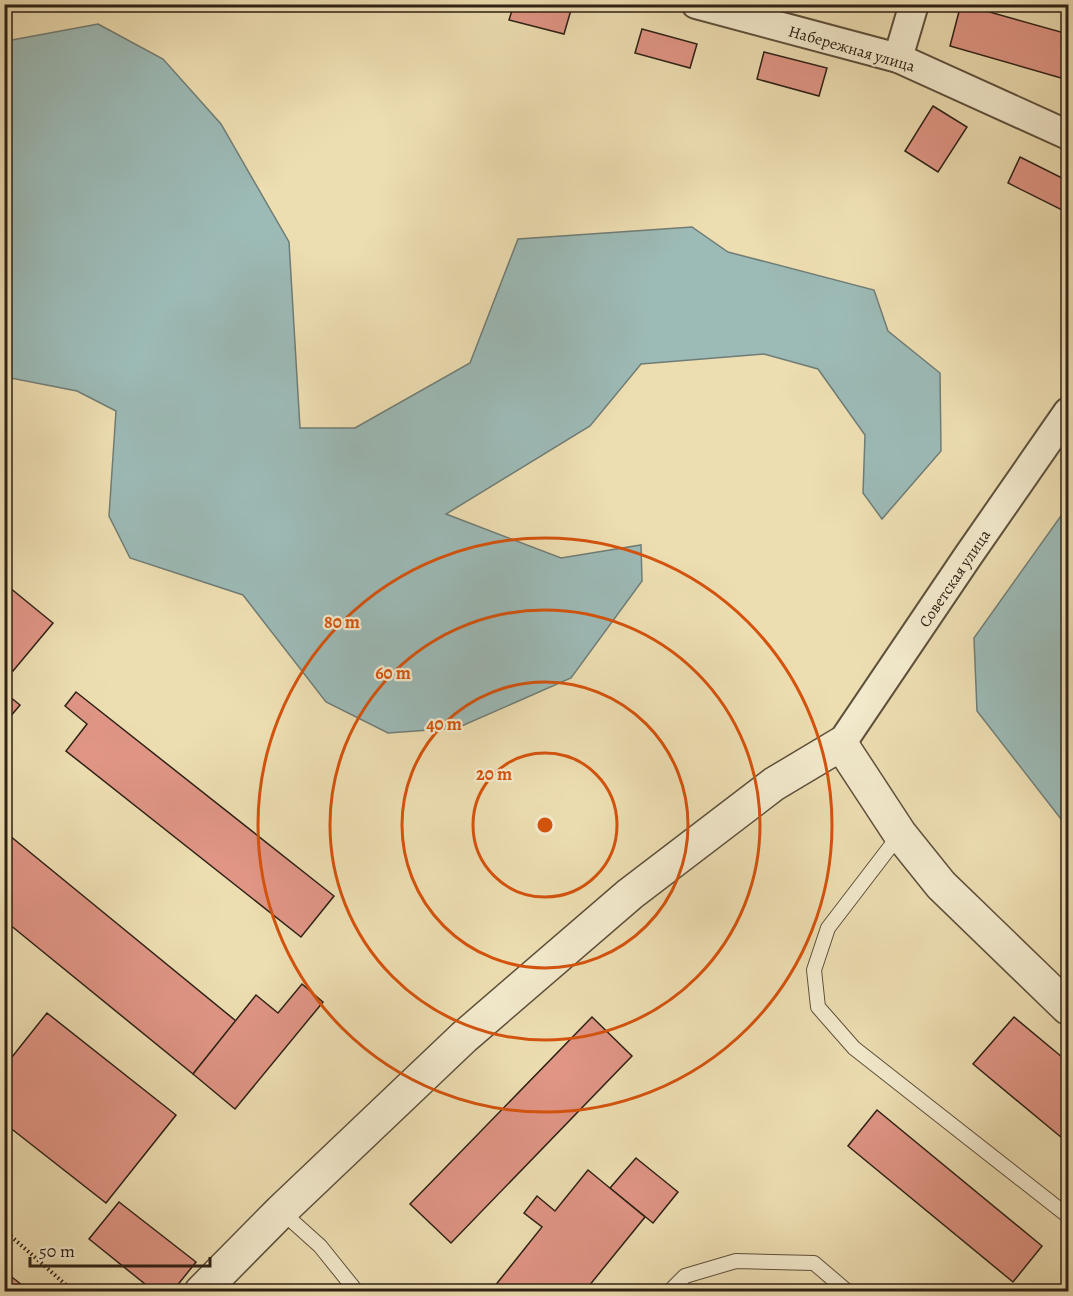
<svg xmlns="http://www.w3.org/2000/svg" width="1073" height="1296" viewBox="0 0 1073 1296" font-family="Alegreya,serif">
  <rect width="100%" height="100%" fill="#eddeb2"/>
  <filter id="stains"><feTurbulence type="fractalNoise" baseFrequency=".00333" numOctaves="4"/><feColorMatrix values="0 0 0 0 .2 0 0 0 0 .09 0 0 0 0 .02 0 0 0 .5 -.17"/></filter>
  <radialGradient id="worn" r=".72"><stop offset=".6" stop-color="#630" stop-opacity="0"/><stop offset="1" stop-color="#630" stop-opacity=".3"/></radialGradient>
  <g fill="#9cbab6" stroke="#707d76" stroke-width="1.5">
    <polygon points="98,24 163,59 221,124 289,242 300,428 355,428 470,363 518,239 692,227 728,252 874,290 888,331 940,373 941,451 882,519 863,493 865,435 818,369 764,354 641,364 590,426 446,514 561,558 641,545 642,581 571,678 457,728 388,733 326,702 243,595 130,558 109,516 116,411 77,391 5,377 5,44 12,40"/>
    <polygon points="1068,506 1068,828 977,711 974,638"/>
  </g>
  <g fill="#e09585" stroke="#2e2115" stroke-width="1.5">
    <polygon points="421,4 443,4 441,10"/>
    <polygon points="514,4 550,4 571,10 564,34 509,20"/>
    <polygon points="961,4 1068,34 1068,80 950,46"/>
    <polygon points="642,29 697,44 690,68 635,53"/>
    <polygon points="764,52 827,68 819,96 757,79"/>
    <polygon points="933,106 967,127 938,172 905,151"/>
    <polygon points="1020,157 1068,181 1068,207 1066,212 1008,183"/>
    <polygon points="4,583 53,623 13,671 4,664"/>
    <polygon points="4,692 20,705 4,724"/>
    <polygon points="76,692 334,896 301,937 66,751 87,724 65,706"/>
    <polygon points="4,831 236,1021 193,1074 4,920"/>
    <polygon points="302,984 323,1002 235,1109 193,1074 256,995 278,1013"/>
    <polygon points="47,1013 176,1115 106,1203 4,1123 4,1067"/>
    <polygon points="592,1017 632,1056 451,1243 410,1204"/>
    <polygon points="1014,1017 1068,1062 1068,1143 973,1064"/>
    <polygon points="877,1110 1042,1246 1013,1282 848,1146"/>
    <polygon points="636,1158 678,1192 653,1223 610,1188"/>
    <polygon points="588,1170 645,1217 584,1292 490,1292 542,1227 524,1213 537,1196 555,1211"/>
    <polygon points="119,1202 196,1262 172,1292 155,1292 89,1239"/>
    <polygon points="4,1271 31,1292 4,1292"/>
  </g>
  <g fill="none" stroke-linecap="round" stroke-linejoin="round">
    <defs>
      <g id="service">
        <polyline points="900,834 828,928 814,970 818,1007 854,1048 1068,1216"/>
        <polyline points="281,1211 320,1246 357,1292"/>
        <polyline points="669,1292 685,1276 736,1261 814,1263 848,1292"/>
      </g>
      <g id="minor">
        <polyline points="696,4 898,58 1068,135"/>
        <polyline points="898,58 914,4"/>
        <polyline points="841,744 968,556 1068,412"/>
      </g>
      <polyline id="tertiary" points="201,1292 281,1211 464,1037 630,894 774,784 841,744 900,834 941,885 1068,1008"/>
    </defs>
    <use href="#service" stroke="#5e503c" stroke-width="16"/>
    <use href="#minor" stroke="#5e503c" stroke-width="32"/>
    <use href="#tertiary" stroke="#5e503c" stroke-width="36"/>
    <polyline stroke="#2e2115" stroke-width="4" stroke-dasharray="1.5 3" stroke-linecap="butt" points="4,1230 74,1292"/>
    <use href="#service" stroke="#f3eacd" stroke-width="14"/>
    <use href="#minor" stroke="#f3eacd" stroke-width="28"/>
    <use href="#tertiary" stroke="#f3eacd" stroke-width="33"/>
  </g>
  <g fill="none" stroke="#d5530d" stroke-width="3">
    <circle cx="545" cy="825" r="72"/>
    <circle cx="545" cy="825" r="143"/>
    <circle cx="545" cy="825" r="215"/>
    <circle cx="545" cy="825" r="287"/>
  </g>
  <g text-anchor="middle" stroke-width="4.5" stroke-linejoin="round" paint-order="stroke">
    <g font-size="16" fill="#2e2115" stroke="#f3eacd">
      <text transform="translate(852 48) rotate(16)" y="6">Набережная улица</text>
      <text transform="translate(954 578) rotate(-56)" y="6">Советская улица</text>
    </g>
  </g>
  <circle cx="545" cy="825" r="9" fill="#d5530d" stroke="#f3eacd" stroke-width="3"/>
  <g font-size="18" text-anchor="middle" font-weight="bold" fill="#d5530d" stroke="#f3eacd" stroke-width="4.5" stroke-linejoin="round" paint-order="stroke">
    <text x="342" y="628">80 m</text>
    <text x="393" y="679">60 m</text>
    <text x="444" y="730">40 m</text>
    <text x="494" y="780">20 m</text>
  </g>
  <rect width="1073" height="1296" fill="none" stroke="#eddeb2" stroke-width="24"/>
  <rect x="6" y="6" width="1061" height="1284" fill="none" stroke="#2e2115" stroke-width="3"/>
  <rect x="12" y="12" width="1049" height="1272" fill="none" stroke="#2e2115" stroke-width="1.5"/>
  <path d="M30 1257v9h180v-9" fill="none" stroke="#2e2115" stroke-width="3"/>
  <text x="39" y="1257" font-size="18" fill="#2e2115" stroke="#f3eacd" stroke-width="4.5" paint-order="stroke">50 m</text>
  <rect width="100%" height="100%" filter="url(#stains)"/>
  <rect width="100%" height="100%" fill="url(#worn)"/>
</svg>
